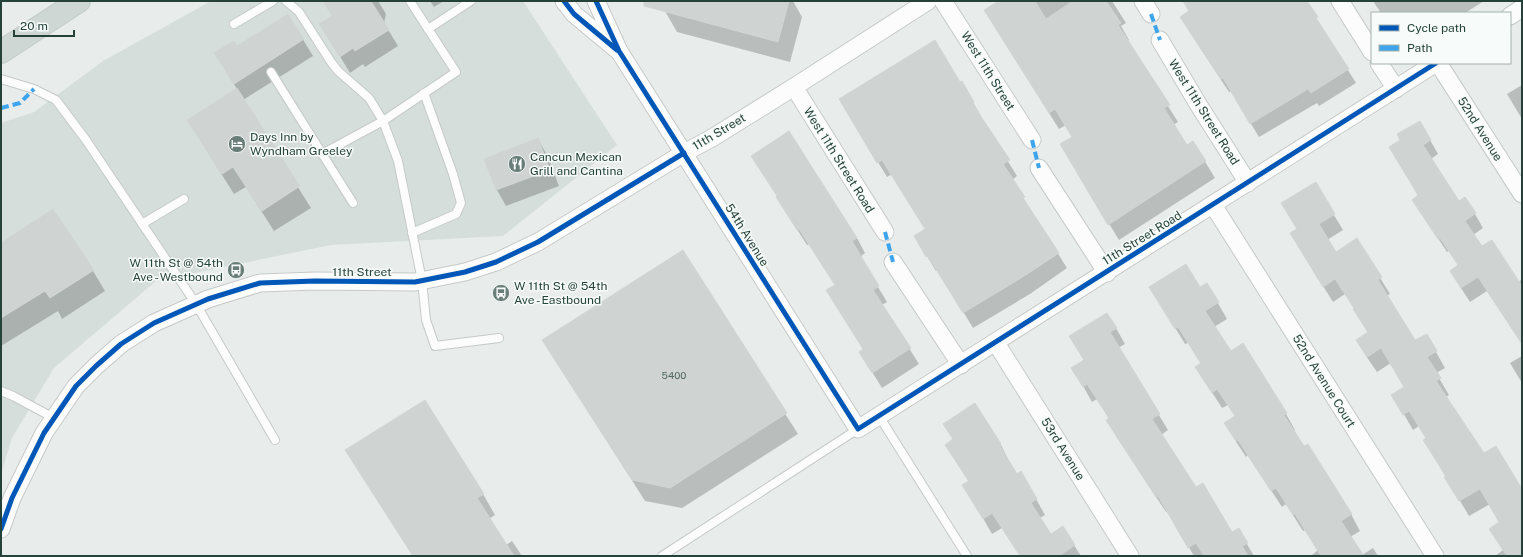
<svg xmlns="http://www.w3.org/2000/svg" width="1523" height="557" viewBox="0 0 1523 557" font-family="'Public Sans',sans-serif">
  <rect width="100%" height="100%" fill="#e8edeb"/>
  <polygon fill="#d6dedb" points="211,1 523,1 617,145 503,236 331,245 156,281 54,368 12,438 1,474 1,123 34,112 103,61"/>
  <g fill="#0003">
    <polygon points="323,1 378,1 386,14 384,23 398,46 365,67 363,64 350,73 330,40 333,16"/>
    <polygon points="430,1 444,1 434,7"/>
    <polygon points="667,1 793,1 802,17 790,62 677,32 665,11"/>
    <polygon points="1000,1 1112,1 1126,23 1121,26 1129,40 1127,41 1178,122 1173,125 1187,146 1193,142 1215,178 1119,240 1071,161 1073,138 1066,125 1059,129 995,27"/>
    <polygon points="1184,1 1305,1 1356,83 1319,106 1317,103 1259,137 1231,91 1229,92 1189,31 1190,12"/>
    <polygon points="1373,1 1484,1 1465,13 1381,13"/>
    <polygon points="288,15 313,56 243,100 311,208 274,231 246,187 234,194 188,121 237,89 225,70 236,47"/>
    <polygon points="961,82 982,118 981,118 1017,176 1012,180 1067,268 1030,294 973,328 938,270 936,271 924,251 926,230 892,174 887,177 849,114"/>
    <polygon points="1522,85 1522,119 1507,94"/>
    <polygon points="1420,122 1438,154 1431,159 1459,202 1475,214 1483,228 1473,235 1482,248 1518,282 1521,280 1522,282 1522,344 1487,291 1470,302 1459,285 1459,266 1449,251 1447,252 1413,200 1419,196 1401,140"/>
    <polygon points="538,139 547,155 559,186 506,206 497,190 485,159"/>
    <polygon points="1315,184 1343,230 1327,240 1336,253 1357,240 1390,294 1386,296 1415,342 1426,335 1436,352 1445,368 1436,373 1449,395 1446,397 1483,455 1522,491 1522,556 1495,556 1503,550 1490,529 1500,522 1490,504 1469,516 1424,440 1427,438 1419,426 1413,430 1402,411 1406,387 1391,363 1377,372 1366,356 1368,333 1355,309 1345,294 1333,302 1300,249 1298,230"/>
    <polygon points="52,210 93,271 105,291 62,319 58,311 1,346 1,244"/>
    <polygon points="786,212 857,238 865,253 860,257 887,302 882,305 919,364 882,388 869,367 864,349 836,286 809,244 807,245"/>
    <polygon points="682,251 798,434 682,508 645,501 543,340"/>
    <polygon points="1207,284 1227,319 1214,327 1231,352 1286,414 1295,430 1293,431 1351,514 1360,531 1350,537 1362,555 1373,548 1378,556 1311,556 1318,550 1305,530 1303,531 1286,504 1282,507 1248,455 1246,457 1235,440 1226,424 1236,417 1228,405 1222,408 1206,383 1201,364 1188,343 1185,344 1160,303 1200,289"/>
    <polygon points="1116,328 1125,344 1118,348 1168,430 1161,435 1195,489 1232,533 1238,529 1254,556 1194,556 1168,511 1166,512 1116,436 1109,419 1097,399 1092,402 1073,368 1087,364 1071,336"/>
    <polygon points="1522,356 1522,383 1510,363"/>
    <polygon points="974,405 1001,445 1016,475 1021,473 1036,499 1045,515 1040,518 1051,535 1063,528 1081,556 1020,556 1002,528 992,534 964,485 969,482 955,460 954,440"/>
    <polygon points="359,471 483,494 495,515 489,519 506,545 512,541 522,556 413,556"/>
  </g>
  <g fill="#cfd4d2" stroke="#d1d6d4">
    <polygon points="323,1 371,1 389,30 355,51 353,48 340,57 319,24 332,16"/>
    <polygon points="644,1 789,1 778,42 644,6"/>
    <polygon points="999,1 1035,1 1046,19 1073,1 1106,1 1121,23 1118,25 1170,105 1164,108 1187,145 1193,141 1206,161 1108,225 1060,144 1072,137 1055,109 1049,113 984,10"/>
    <polygon points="1183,1 1307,1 1318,17 1316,18 1349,69 1311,93 1308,89 1250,124 1223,78 1221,79 1180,17 1189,11"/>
    <polygon points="288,14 304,39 234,84 214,53 234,41 237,46"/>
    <polygon points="935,40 960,82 962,81 974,102 972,103 1010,160 1003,164 1025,197 1023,198 1059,253 1021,278 963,313 928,256 926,257 914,236 925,229 882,160 877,163 839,99"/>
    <polygon points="237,88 300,186 262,211 233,167 222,174 187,120"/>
    <polygon points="1420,121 1431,140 1423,145 1459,201 1465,197 1476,213 1465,221 1482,246 1492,240 1522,286 1522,344 1478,277 1461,288 1450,271 1458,265 1440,238 1438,239 1412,200 1418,195 1389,147 1400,140 1397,134"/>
    <polygon points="789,131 857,238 852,241 879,286 873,290 911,348 872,373 859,352 863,349 826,290 835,285 799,229 797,230 776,197 777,196 751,156"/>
    <polygon points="538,138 550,170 496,190 484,159"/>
    <polygon points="1316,182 1335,214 1319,224 1336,252 1357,238 1382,277 1378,280 1415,340 1427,334 1437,351 1427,357 1441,378 1436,381 1484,453 1496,446 1522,489 1522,556 1507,556 1489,529 1499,522 1480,489 1459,501 1444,477 1446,476 1423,440 1426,438 1409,411 1403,415 1391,395 1404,387 1381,348 1367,357 1356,340 1368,332 1353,309 1354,308 1335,279 1323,287 1290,233 1297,229 1281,203"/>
    <polygon points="53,209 94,270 50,298 45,291 1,318 1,243"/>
    <polygon points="683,250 787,413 670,488 632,480 542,340"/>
    <polygon points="1186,264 1200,287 1207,283 1219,302 1205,311 1231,351 1243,343 1287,413 1284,415 1304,446 1308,444 1352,514 1341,521 1364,556 1321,556 1295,514 1293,515 1276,488 1271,491 1238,440 1236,441 1224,423 1235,416 1217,389 1212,393 1195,367 1201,363 1178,327 1175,329 1149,287"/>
    <polygon points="1107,313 1117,328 1110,332 1160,414 1152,419 1196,487 1203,483 1232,532 1239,528 1248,543 1242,546 1248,556 1204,556 1196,543 1188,548 1158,496 1156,497 1106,420 1109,418 1087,384 1083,387 1071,368 1084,360 1069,336"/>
    <polygon points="425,400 484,494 477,498 514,556 413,556 345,450"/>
    <polygon points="975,403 1001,444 1000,446 1017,474 1021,471 1037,499 1031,503 1051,534 1063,526 1075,545 1059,556 1020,556 992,513 983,519 962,485 969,481 945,445 953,439 943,424"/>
  </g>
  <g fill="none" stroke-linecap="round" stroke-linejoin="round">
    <defs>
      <g id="service">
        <polyline points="286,1 299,12 331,62 338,71 369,98 383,121 398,161 422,281 426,320 435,346 499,338"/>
        <polyline points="234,24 273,1"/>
        <polyline points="428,29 471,1"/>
        <polyline points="271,72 353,203"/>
        <polyline points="1,79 34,89 56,100 86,140 196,304 275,440"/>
        <polyline points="322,154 383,121 456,72 410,1"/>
        <polyline points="142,224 184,199"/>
        <polyline points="412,233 456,214 461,203 453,174 424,93"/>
        <polyline points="1,391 13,396 54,418"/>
        <polyline points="879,416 967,556"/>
        <polyline points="662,556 858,429"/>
      </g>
      <g id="minor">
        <polyline points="564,1 574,14 616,49"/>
        <polyline points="596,1 619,51 858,429 1436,63"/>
        <polyline points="943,1 1032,140"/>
        <polyline points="1143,1 1151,14"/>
        <polyline points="1340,1 1372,52"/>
        <polyline points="1510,16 1522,8"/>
        <polyline points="1160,40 1198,104 1248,183"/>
        <polyline points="1379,63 1396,89"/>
        <polyline points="1438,63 1522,194"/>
        <polyline points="794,87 885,232"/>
        <polyline points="1039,168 1107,273"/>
        <polyline points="1213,205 1435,556"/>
        <polyline points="893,262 961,365"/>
        <polyline points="996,343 1130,556"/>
        <polyline points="1,529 12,498 44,433 76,386 96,366 121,344 154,323 208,299 260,283 315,281 415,282 465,272 496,262 538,242 684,153 712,138 794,87 928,1"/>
      </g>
      <polyline id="primary" points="1,52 79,1"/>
    </defs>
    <use href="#service" stroke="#c5cac8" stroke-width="10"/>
    <use href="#minor" stroke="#c5cac8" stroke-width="19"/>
    <use href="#primary" stroke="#c3ccc9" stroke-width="24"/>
    <use href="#service" stroke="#fcfcfc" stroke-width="8"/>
    <use href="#minor" stroke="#fcfcfc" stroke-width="17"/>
    <use href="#primary" stroke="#cfd7d5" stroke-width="22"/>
    <g stroke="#3ea4ec" stroke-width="4" stroke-dasharray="8 4" stroke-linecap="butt">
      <polyline points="1151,14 1160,40"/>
      <polyline points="1,108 20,103 34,89"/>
      <polyline points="1032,140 1039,168"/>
      <polyline points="885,232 893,262"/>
    </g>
    <defs>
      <g id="cycleway">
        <polyline points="564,1 574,14 617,50"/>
        <polyline points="596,1 619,51 858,429 1436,63"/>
        <polyline points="1,529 12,498 44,433 76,386 96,366 121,344 154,323 208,299 260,283 315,281 415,282 465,272 496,262 538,242 684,153"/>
      </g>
    </defs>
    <use href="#cycleway" stroke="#f7fbf9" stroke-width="8"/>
    <use href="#cycleway" stroke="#0057b8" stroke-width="5"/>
  </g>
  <defs>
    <symbol id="hotel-disc" viewBox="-11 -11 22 22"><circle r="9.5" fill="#697e78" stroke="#f7fbf9"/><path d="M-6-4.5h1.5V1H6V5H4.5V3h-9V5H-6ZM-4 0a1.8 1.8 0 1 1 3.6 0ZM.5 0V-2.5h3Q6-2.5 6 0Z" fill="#fff"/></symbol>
    <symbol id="restaurant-disc" viewBox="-11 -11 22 22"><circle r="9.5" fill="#697e78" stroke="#f7fbf9"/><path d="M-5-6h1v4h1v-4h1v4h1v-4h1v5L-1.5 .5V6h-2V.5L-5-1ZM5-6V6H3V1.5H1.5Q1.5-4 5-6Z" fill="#fff"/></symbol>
    <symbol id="bus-disc" viewBox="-11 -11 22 22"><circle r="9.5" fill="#697e78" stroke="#f7fbf9"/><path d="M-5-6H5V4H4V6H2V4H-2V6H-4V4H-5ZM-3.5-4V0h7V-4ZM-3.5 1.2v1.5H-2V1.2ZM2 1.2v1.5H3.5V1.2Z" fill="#fff"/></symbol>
  </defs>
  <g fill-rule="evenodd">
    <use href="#hotel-disc" x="227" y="134" width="20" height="20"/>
    <use href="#restaurant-disc" x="507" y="154" width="20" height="20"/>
    <use href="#bus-disc" x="226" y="260" width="20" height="20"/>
    <use href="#bus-disc" x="491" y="283" width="20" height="20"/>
  </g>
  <g text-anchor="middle" stroke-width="3" stroke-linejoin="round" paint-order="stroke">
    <g font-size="10" fill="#506761">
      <text x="674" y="379">5400</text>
    </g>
    <g font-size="12" fill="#24423a" stroke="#f7fbf9">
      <text transform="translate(988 71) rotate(58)" y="4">West 11th Street</text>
      <text transform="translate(1204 112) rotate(58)" y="4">West 11th Street Road</text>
      <text transform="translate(1480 129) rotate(58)" y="4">52nd Avenue</text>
      <text transform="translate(719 132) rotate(-31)" y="4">11th Street</text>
      <text transform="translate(839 160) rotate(58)" y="4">West 11th Street Road</text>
      <text transform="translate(747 235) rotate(58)" y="4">54th Avenue</text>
      <text transform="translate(1142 238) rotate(-32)" y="4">11th Street Road</text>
      <text x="362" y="276">11th Street</text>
      <text transform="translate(1324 381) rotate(58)" y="4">52nd Avenue Court</text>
      <text transform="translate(1063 449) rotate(58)" y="4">53rd Avenue</text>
    </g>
    <g font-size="12" fill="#24423a" stroke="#f7fbf9" text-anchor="start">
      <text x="250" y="141">Days Inn by<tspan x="250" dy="14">Wyndham Greeley</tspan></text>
      <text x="530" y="161">Cancun Mexican<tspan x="530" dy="14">Grill and Cantina</tspan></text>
      <text x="223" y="267" text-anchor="end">W 11th St @ 54th<tspan x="223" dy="14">Ave - Westbound</tspan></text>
      <text x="514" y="290">W 11th St @ 54th<tspan x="514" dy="14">Ave - Eastbound</tspan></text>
    </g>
  </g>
  <rect width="1523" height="557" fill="none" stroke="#24423a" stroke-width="4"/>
  <rect x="1371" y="12" width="140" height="52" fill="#f7fbf9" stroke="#a3b1ad"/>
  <rect x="1379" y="25" width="20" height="6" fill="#0057b8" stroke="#a3b1ad"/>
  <text x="1407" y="32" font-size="12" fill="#24423a">Cycle path</text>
  <rect x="1379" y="45" width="20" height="6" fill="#3ea4ec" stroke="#a3b1ad"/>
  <text x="1407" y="52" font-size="12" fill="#24423a">Path</text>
  <path d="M14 30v6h60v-6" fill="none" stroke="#24423a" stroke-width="2"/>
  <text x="20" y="30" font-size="12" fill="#24423a" stroke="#f7fbf9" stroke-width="3" paint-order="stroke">20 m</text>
</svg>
